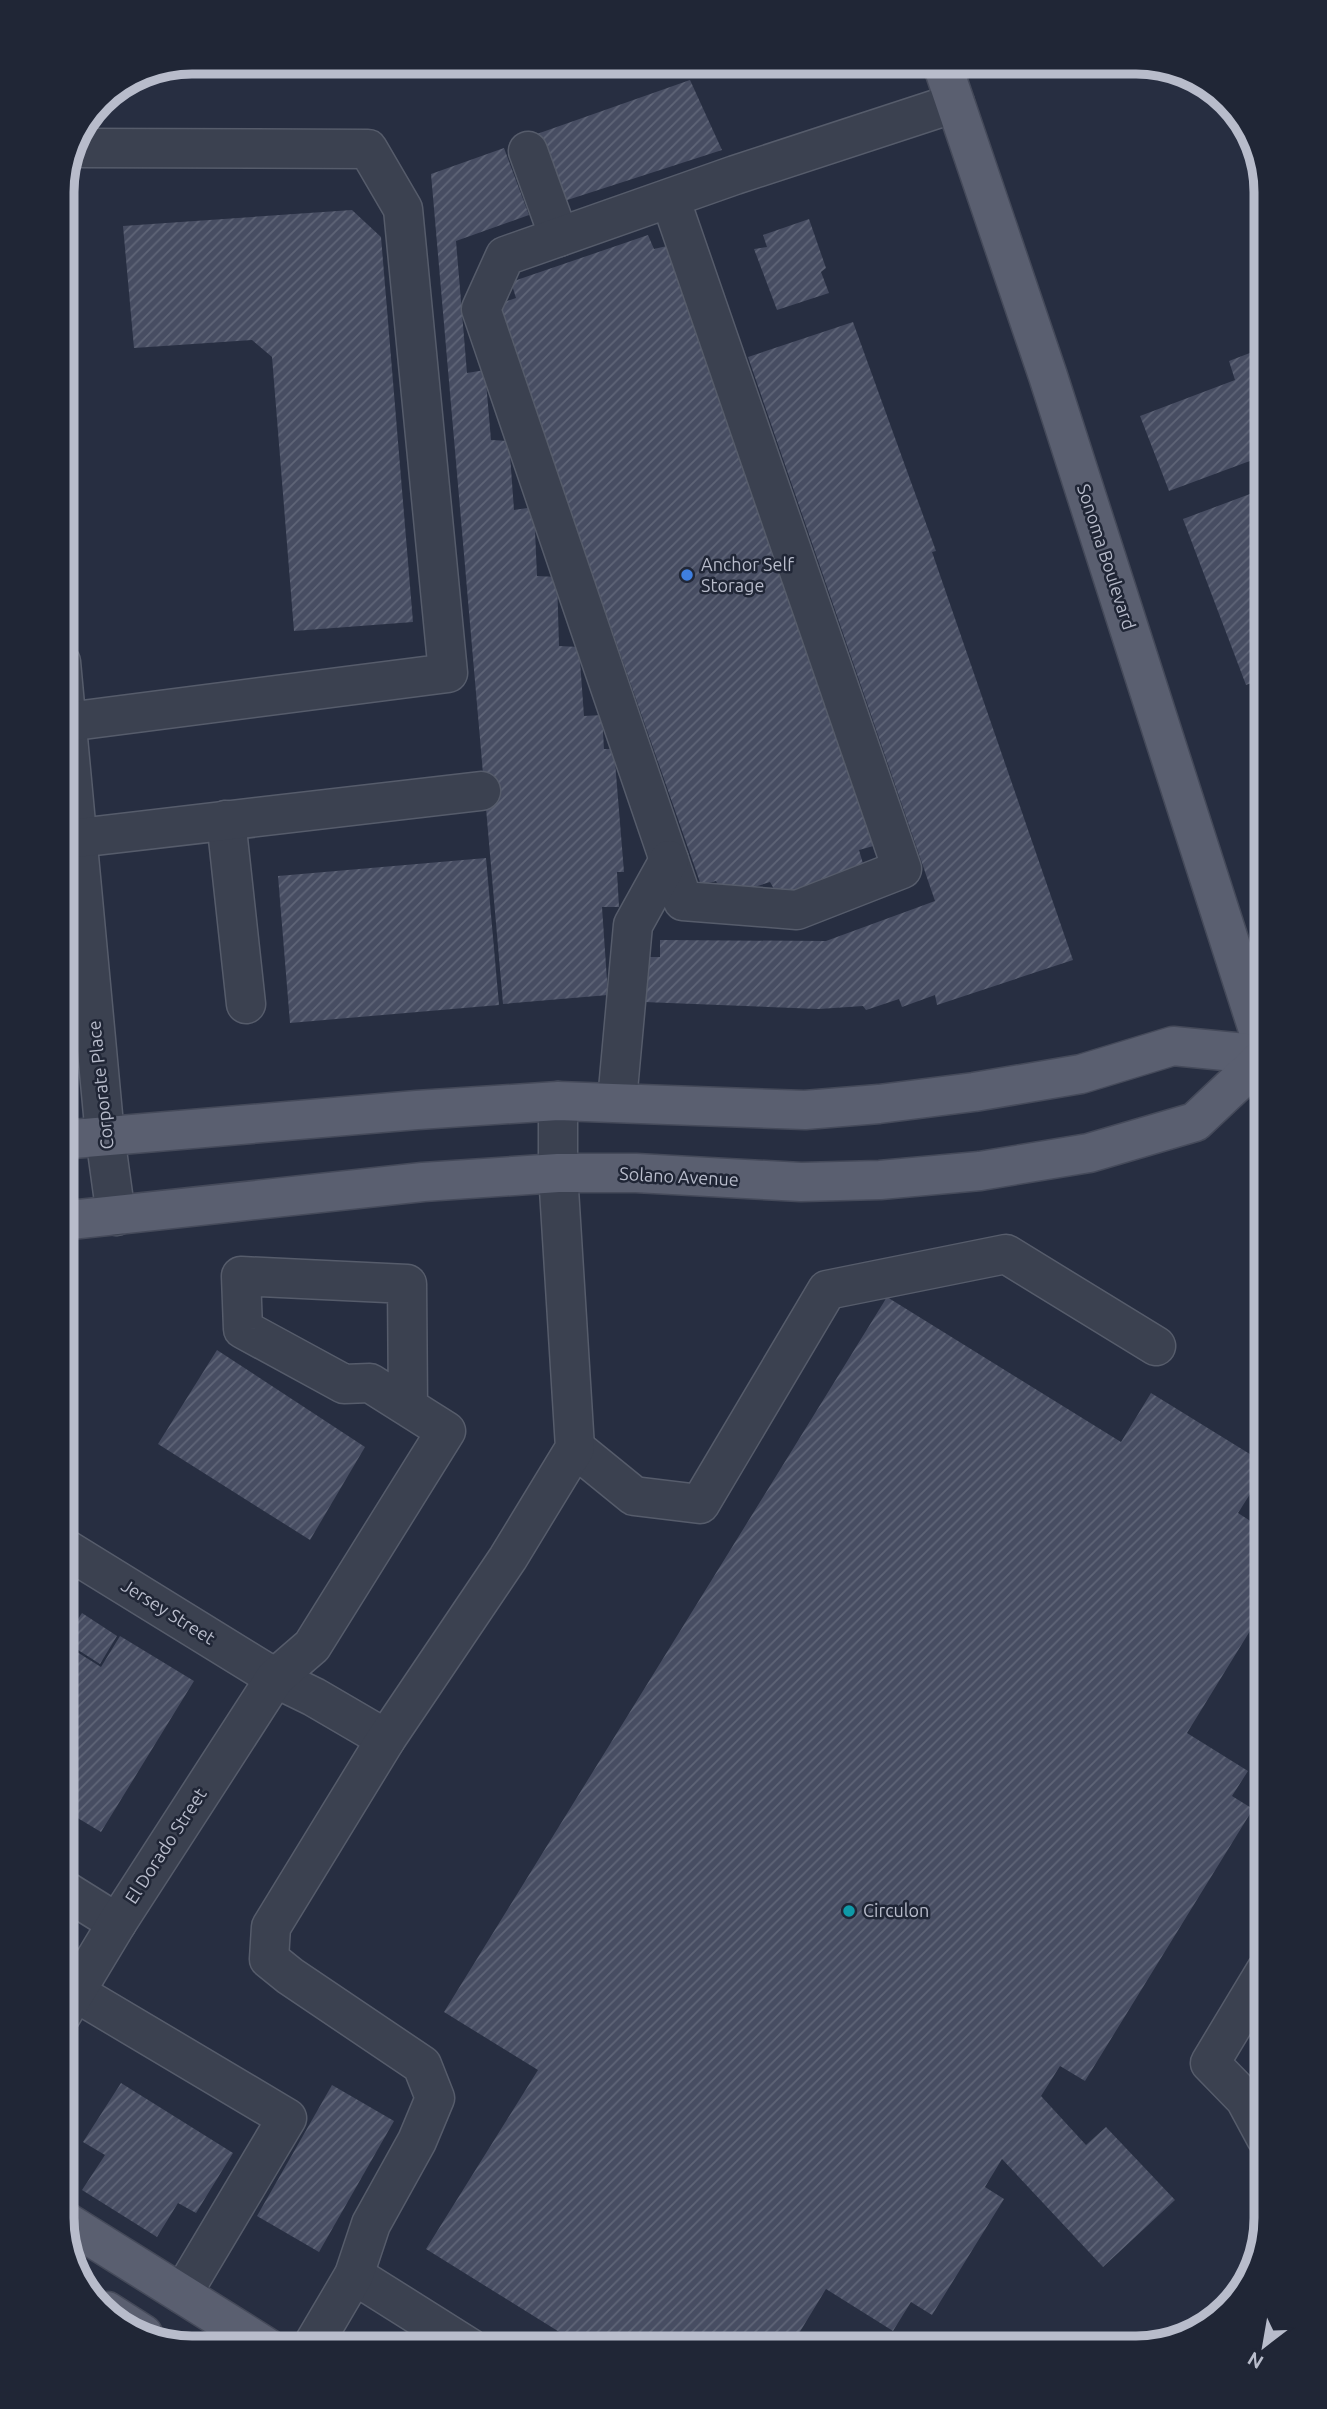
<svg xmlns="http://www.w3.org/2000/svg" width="1327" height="2409" viewBox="0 0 1327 2409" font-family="Ubuntu,sans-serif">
  <defs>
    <pattern id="building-hatch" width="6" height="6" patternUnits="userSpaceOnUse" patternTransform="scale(1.75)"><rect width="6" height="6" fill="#474d62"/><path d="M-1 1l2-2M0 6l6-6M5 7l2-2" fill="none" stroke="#5f6577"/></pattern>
  </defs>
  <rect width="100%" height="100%" fill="#272e41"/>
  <g fill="url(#building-hatch)">
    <polygon points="690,80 722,150 558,203 534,135"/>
    <polygon points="504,148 529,215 456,241 467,373 485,370 491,440 509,441 514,510 534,507 537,576 557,577 559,646 579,647 584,716 602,715 604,749 614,749 624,872 617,872 619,907 602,907 608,995 503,1004 431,174"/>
    <polygon points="352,210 381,237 413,622 294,631 272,357 252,340 134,348 123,226"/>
    <polygon points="809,219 826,268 821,272 829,293 777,310 754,249 767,247 763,235"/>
    <polygon points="648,235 654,249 667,246 877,845 859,850 864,867 778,896 770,882 723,897 716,881 701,885 498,304 516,298 511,282"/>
    <polygon points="853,322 936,551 932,552 1073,960 937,1005 935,995 902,1007 899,999 866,1010 863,1006 819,1009 644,1002 643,957 660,957 660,940 826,941 935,901 748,357"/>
    <polygon points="1255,351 1264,374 1266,373 1266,455 1169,491 1140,416 1235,380 1229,361"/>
    <polygon points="1266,488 1266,678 1246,685 1183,519"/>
    <polygon points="486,858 499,1005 290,1023 278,876"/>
    <polygon points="887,1297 1121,1442 1151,1393 1266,1464 1266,1469 1238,1513 1266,1531 1266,1605 1187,1733 1248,1771 1232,1796 1253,1809 1085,2081 1060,2066 1041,2096 1086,2145 1106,2127 1175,2200 1103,2267 1002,2159 985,2187 1004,2199 932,2315 911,2302 893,2331 826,2289 790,2348 585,2348 426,2249 538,2070 444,2012"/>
    <polygon points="217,1350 365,1447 310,1540 158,1444"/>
    <polygon points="82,1613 117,1636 100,1664 64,1641"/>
    <polygon points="120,1636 194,1681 101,1832 61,1808 61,1659 69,1647 101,1667"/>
    <polygon points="121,2083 233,2153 196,2213 178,2203 157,2237 82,2190 105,2155 83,2142"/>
    <polygon points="332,2085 394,2121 319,2252 257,2216"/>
  </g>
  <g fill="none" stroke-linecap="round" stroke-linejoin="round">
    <defs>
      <g id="minor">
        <polyline points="528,151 559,237"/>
        <polyline points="670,198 902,869 797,910 683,901 481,309 505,256 735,175 955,103"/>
        <polyline points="61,662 105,1136 116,1216"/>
        <polyline points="67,722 448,673 403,209 368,149 78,148"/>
        <polyline points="226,820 246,1004"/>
        <polyline points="78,838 481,791"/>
        <polyline points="617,1101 633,925 669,860"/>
        <polyline points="575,1448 634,1496 700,1504 827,1290 1006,1254 1156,1346"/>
        <polyline points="61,1546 275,1678 314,1697 386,1739"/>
        <polyline points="61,1888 117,1923"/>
        <polyline points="75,1992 287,2118 182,2294"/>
        <polyline points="61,2016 117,1923 275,1678 312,1646 446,1431 370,1383 344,1384 243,1329 241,1276 407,1284 408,1407"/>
        <polyline points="1266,2138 1245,2099 1210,2063 1266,1970"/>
        <polyline points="354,2275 470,2348"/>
        <polyline points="311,2348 354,2275 371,2224 417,2141 435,2098 422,2065 290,1976 269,1959 271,1927 386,1739 508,1558 575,1448 558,1173 558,1101"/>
      </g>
      <g id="major">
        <polyline points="941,61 1048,376 1266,1055"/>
        <polyline points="61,1140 417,1110 558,1101 805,1110 879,1104 974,1092 1081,1074 1173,1046 1266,1055"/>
        <polyline points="61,1221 423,1182 558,1173 636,1173 801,1182 880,1180 980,1171 1089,1153 1195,1122 1266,1055"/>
        <polyline points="62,2219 268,2348"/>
        <polyline points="107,2311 143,2334"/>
      </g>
    </defs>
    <use href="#minor" stroke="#565c6b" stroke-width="41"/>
    <use href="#major" stroke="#454a5a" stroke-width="41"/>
    <use href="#minor" stroke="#3b4150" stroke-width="38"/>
    <use href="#major" stroke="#5a5f70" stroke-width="38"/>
  </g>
  <circle fill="#3f7fe0" stroke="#202636" stroke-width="2.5" cx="687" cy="575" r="7"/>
  <circle fill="#0f9aa8" stroke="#202636" stroke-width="2.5" cx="849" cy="1911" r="7"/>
  <g text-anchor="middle" stroke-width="5" stroke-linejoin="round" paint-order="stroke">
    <g font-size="18" fill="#b8bccb" stroke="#202636">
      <text transform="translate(1106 557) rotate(72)" y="6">Sonoma Boulevard</text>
      <text transform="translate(101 1085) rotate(-96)" y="6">Corporate Place</text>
      <text transform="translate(679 1177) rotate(3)" y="6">Solano Avenue</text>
      <text transform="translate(168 1612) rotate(32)" y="6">Jersey Street</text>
      <text transform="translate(166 1846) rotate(-57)" y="6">El Dorado Street</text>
    </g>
    <g font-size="18" fill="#b8bccb" stroke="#202636" text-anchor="start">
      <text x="701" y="571">Anchor Self<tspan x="701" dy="21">Storage</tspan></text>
      <text x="863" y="1917">Circulon</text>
    </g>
  </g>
  <path d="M0 0H1327V2409H0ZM192 74H1136A118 118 0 0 1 1254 192V2218A118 118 0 0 1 1136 2336H192A118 118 0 0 1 74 2218V192A118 118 0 0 1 192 74Z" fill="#202636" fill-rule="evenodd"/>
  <path fill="none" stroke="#b8bccb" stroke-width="9" d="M192 74H1136A118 118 0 0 1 1254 192V2218A118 118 0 0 1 1136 2336H192A118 118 0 0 1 74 2218V192A118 118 0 0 1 192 74Z"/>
  <g transform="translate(1264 2346) rotate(211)" stroke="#202636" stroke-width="5" paint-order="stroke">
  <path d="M0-5L12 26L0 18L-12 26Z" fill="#b8bccb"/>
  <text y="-10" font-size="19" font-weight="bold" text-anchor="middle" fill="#b8bccb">N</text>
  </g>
</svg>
